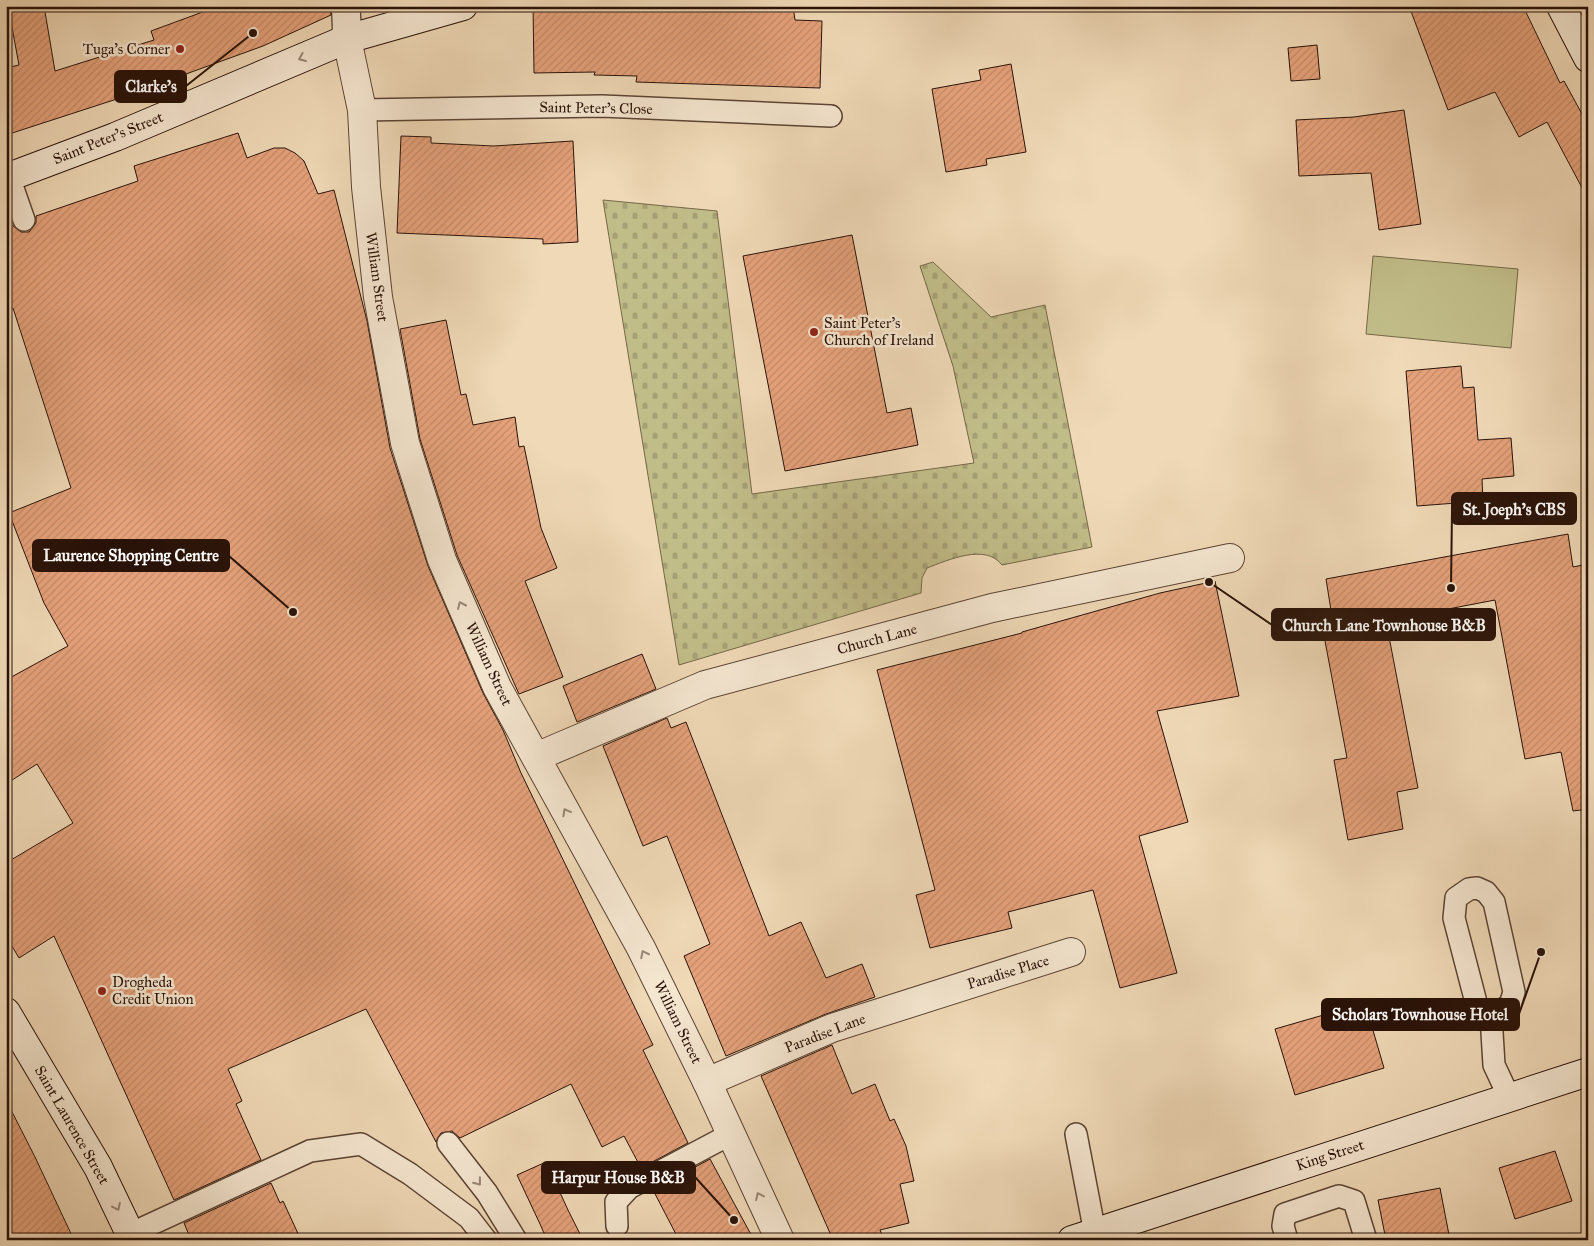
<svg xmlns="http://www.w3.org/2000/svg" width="1594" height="1246" viewBox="0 0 1594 1246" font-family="'IM FELL Great Primer',serif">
  <defs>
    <pattern id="cemetery-stones" width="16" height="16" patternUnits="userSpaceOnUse" patternTransform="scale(1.25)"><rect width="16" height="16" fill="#c1bd89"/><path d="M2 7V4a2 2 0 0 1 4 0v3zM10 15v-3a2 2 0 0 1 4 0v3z" fill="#a6a175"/></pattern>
    <pattern id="building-hatch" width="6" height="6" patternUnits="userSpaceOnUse" patternTransform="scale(1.25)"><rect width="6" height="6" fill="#e6a27b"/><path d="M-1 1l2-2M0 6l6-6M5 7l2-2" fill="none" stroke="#c58a69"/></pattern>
  </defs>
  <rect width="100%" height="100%" fill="#f0d9b7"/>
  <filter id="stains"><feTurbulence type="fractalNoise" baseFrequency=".004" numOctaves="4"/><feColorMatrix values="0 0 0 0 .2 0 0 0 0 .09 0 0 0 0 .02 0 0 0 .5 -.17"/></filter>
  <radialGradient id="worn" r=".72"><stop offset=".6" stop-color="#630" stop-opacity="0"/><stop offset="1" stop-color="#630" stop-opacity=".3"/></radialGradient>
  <path fill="url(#cemetery-stones)" stroke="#756848" d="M603,200L717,211L752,494L974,463L953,366L920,266L933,262L991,317L1045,305L1092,547L1002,565C986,543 948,560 927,568L922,578L921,593L679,665Z"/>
  <polygon fill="#c1bd89" stroke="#756848" points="1373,256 1518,269 1511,348 1366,334"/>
  <g fill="url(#building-hatch)" stroke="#291208">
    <polygon points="8,6 44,6 55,71 154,40 151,31 219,6 330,6 331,15 263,46 120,98 6,135 6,68 19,65"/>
    <polygon points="533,6 793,6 795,20 822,21 820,88 636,82 637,76 594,75 595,72 534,73"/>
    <polygon points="1409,6 1523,6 1560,83 1564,81 1588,125 1588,199 1547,122 1519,137 1495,92 1448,110"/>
    <polygon points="1317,45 1320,79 1291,81 1288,48"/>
    <polygon points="1011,64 1026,152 986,159 987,165 946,172 932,89 981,80 979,70"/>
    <polygon points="1404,110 1421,224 1379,230 1371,173 1299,176 1296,120 1354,117"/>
    <polygon points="238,133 247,158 274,148 285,148 295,153 304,161 318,194 334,190 367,321 390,448 428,566 483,693 503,730 521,773 653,1045 643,1050 688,1143 641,1168 624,1136 602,1147 571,1084 460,1138 452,1131 441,1133 436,1142 366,1009 228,1069 242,1101 236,1104 261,1160 174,1200 54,936 19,958 6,936 6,863 73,823 37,764 6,784 6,680 68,646 44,603 9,513 71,488 13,308 6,311 6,227 12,225 21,232 29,232 36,223 36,216 138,181 134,166"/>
    <polygon points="401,136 431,137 431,143 494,146 573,141 578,242 543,244 543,239 397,233"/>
    <polygon points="852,235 887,413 911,408 918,445 785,471 743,256"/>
    <polygon points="446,320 461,395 466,394 473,425 515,417 519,447 524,446 541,528 557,568 525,581 563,677 519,694 457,555 420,439 400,329"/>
    <polygon points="1461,366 1463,388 1474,387 1478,440 1511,438 1514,476 1482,479 1483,501 1417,506 1406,371"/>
    <polygon points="1568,534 1573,567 1583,565 1588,588 1588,809 1573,811 1561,752 1525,759 1495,600 1386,621 1418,788 1397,792 1403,829 1348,840 1334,760 1347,758 1322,625 1333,623 1326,579"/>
    <polygon points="1215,581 1239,696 1157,711 1188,822 1139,836 1177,973 1120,988 1093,890 1008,912 1012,928 930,948 916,895 935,890 877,670 1022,633 1022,632 1160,593"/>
    <polygon points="642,654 656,689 577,722 563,686"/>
    <polygon points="667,718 671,728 686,722 769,936 801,922 826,978 862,964 875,997 826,1014 726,1056 684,956 710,944 667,836 643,846 603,746"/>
    <polygon points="1365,1003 1384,1068 1295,1095 1275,1029"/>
    <polygon points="832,1045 852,1094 875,1084 890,1121 894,1119 906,1146 914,1181 900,1184 909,1223 880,1230 884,1240 833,1240 761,1076"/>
    <polygon points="6,1100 35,1157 74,1240 6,1240"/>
    <polygon points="1555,1151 1572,1201 1515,1219 1499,1168"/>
    <polygon points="710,1159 754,1240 679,1240 653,1190"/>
    <polygon points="546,1162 568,1210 583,1240 547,1240 540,1224 517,1175"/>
    <polygon points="271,1183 280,1203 283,1201 301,1240 191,1240 184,1223"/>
    <polygon points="1440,1188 1450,1240 1386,1240 1378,1200"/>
  </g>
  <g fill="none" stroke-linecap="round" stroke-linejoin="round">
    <defs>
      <g id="lane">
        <polyline points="362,110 602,106 831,116"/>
        <polyline points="9,177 24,220"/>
        <polygon points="1477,888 1486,892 1494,902 1514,992 1510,1005 1491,1016 1478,1010 1454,918 1456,898 1469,889"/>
        <polyline points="1491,1016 1494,1065 1509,1097"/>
        <polyline points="1076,1134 1095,1233"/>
        <polyline points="448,1143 487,1193 516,1240"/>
        <polyline points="617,1226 616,1202 629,1188 731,1134"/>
        <polyline points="130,1234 310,1151 361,1144 410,1174 469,1218 486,1240"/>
        <polyline points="1287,1240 1283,1226 1285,1214 1339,1196 1354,1201 1366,1240"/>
      </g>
      <g id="street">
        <polyline points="347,39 362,110 366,187 378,297 405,443 442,560 497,687 641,948 707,1082 780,1240"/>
        <polyline points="536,757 705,685 992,608 1230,558"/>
        <polyline points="707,1082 832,1028 1071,952"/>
      </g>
      <g id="secondary">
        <polyline points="346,6 347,39"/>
        <polyline points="1561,6 1588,58"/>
        <polyline points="6,178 115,137 347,39 463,6"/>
        <polyline points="6,1012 98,1167 133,1240"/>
        <polyline points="1072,1240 1588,1072"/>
      </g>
    </defs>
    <use href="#lane" stroke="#5b4434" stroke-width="24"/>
    <use href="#street" stroke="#5b4434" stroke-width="30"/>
    <use href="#secondary" stroke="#291208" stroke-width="30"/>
    <use href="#lane" stroke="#f5e6d0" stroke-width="21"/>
    <use href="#street" stroke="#f5e6d0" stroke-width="28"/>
    <use href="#secondary" stroke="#f5e6d0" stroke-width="28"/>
  </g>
  <defs><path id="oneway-chevron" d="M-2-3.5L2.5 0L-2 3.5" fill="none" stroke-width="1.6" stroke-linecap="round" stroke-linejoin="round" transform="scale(1.25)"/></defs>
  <g stroke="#998776">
    <use href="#oneway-chevron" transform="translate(302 58) rotate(157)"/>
    <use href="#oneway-chevron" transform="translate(461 605) rotate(-114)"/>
    <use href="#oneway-chevron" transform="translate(566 812) rotate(-119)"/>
    <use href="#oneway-chevron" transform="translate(644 954) rotate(-117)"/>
    <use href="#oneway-chevron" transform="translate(478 1182) rotate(52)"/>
    <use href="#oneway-chevron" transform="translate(759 1196) rotate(-115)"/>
    <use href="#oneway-chevron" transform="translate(117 1207) rotate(65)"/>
  </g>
  <g fill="#8f2418" stroke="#f5e6d0" stroke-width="2">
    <circle cx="180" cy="49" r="5"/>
    <circle cx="814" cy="332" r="5"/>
    <circle cx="102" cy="991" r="5"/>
  </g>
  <g text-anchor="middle" stroke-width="5" stroke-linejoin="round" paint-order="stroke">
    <g font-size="15" fill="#291208" stroke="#f5e6d0" text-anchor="start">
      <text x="170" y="54" text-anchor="end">Tuga’s Corner</text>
      <text x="824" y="328">Saint Peter's<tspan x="824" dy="17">Church of Ireland</tspan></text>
      <text x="112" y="987">Drogheda<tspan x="112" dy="17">Credit Union</tspan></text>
    </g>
    <g font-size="15" fill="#291208" stroke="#f5e6d0">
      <text transform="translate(596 108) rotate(1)" y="5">Saint Peter's Close</text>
      <text transform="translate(108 138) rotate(-22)" y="5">Saint Peter's Street</text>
      <text transform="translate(377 277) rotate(82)" y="5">William Street</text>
      <text transform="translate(877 639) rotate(-15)" y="5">Church Lane</text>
      <text transform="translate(489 664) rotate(65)" y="5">William Street</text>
      <text transform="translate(1008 972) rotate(-17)" y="5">Paradise Place</text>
      <text transform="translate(678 1022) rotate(64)" y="5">William Street</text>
      <text transform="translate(825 1033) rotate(-21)" y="5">Paradise Lane</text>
      <text transform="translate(72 1125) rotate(60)" y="5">Saint Laurence Street</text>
      <text transform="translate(1330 1155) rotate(-18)" y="5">King Street</text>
    </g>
  </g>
  <path fill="none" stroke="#291208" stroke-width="2" d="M253 33L186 86M1451 588L1452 509M293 612L229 556M1209 582L1272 625M1541 952L1519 1014M734 1220L695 1177"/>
  <g fill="#291208" stroke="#f5e6d0" stroke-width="2">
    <circle cx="253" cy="33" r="5"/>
    <circle cx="1451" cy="588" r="5"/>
    <circle cx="293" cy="612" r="5"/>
    <circle cx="1209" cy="582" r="5"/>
    <circle cx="1541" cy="952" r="5"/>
    <circle cx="734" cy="1220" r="5"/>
  </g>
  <g fill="#291208" stroke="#291208" stroke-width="2">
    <rect x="115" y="71" width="71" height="31" rx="5"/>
    <rect x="1452" y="493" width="124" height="31" rx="5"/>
    <rect x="33" y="540" width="196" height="31" rx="5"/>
    <rect x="1272" y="609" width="223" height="31" rx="5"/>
    <rect x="1322" y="999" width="197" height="31" rx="5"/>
    <rect x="542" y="1162" width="153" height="31" rx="5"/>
  </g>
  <g font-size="16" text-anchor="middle" font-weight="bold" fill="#fff">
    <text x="151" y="92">Clarke’s</text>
    <text x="1514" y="515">St. Joeph's CBS</text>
    <text x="131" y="561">Laurence Shopping Centre</text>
    <text x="1384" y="631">Church Lane Townhouse B&amp;B</text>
    <text x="1420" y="1020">Scholars Townhouse Hotel</text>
    <text x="618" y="1183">Harpur House B&amp;B</text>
  </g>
  <rect width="1594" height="1246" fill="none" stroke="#f0d9b7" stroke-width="25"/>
  <rect x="8" y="8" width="1579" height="1231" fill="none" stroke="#291208" stroke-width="2.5"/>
  <rect x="12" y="12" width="1569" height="1221" fill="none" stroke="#291208"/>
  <rect width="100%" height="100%" filter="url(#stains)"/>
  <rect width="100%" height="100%" fill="url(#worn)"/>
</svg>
